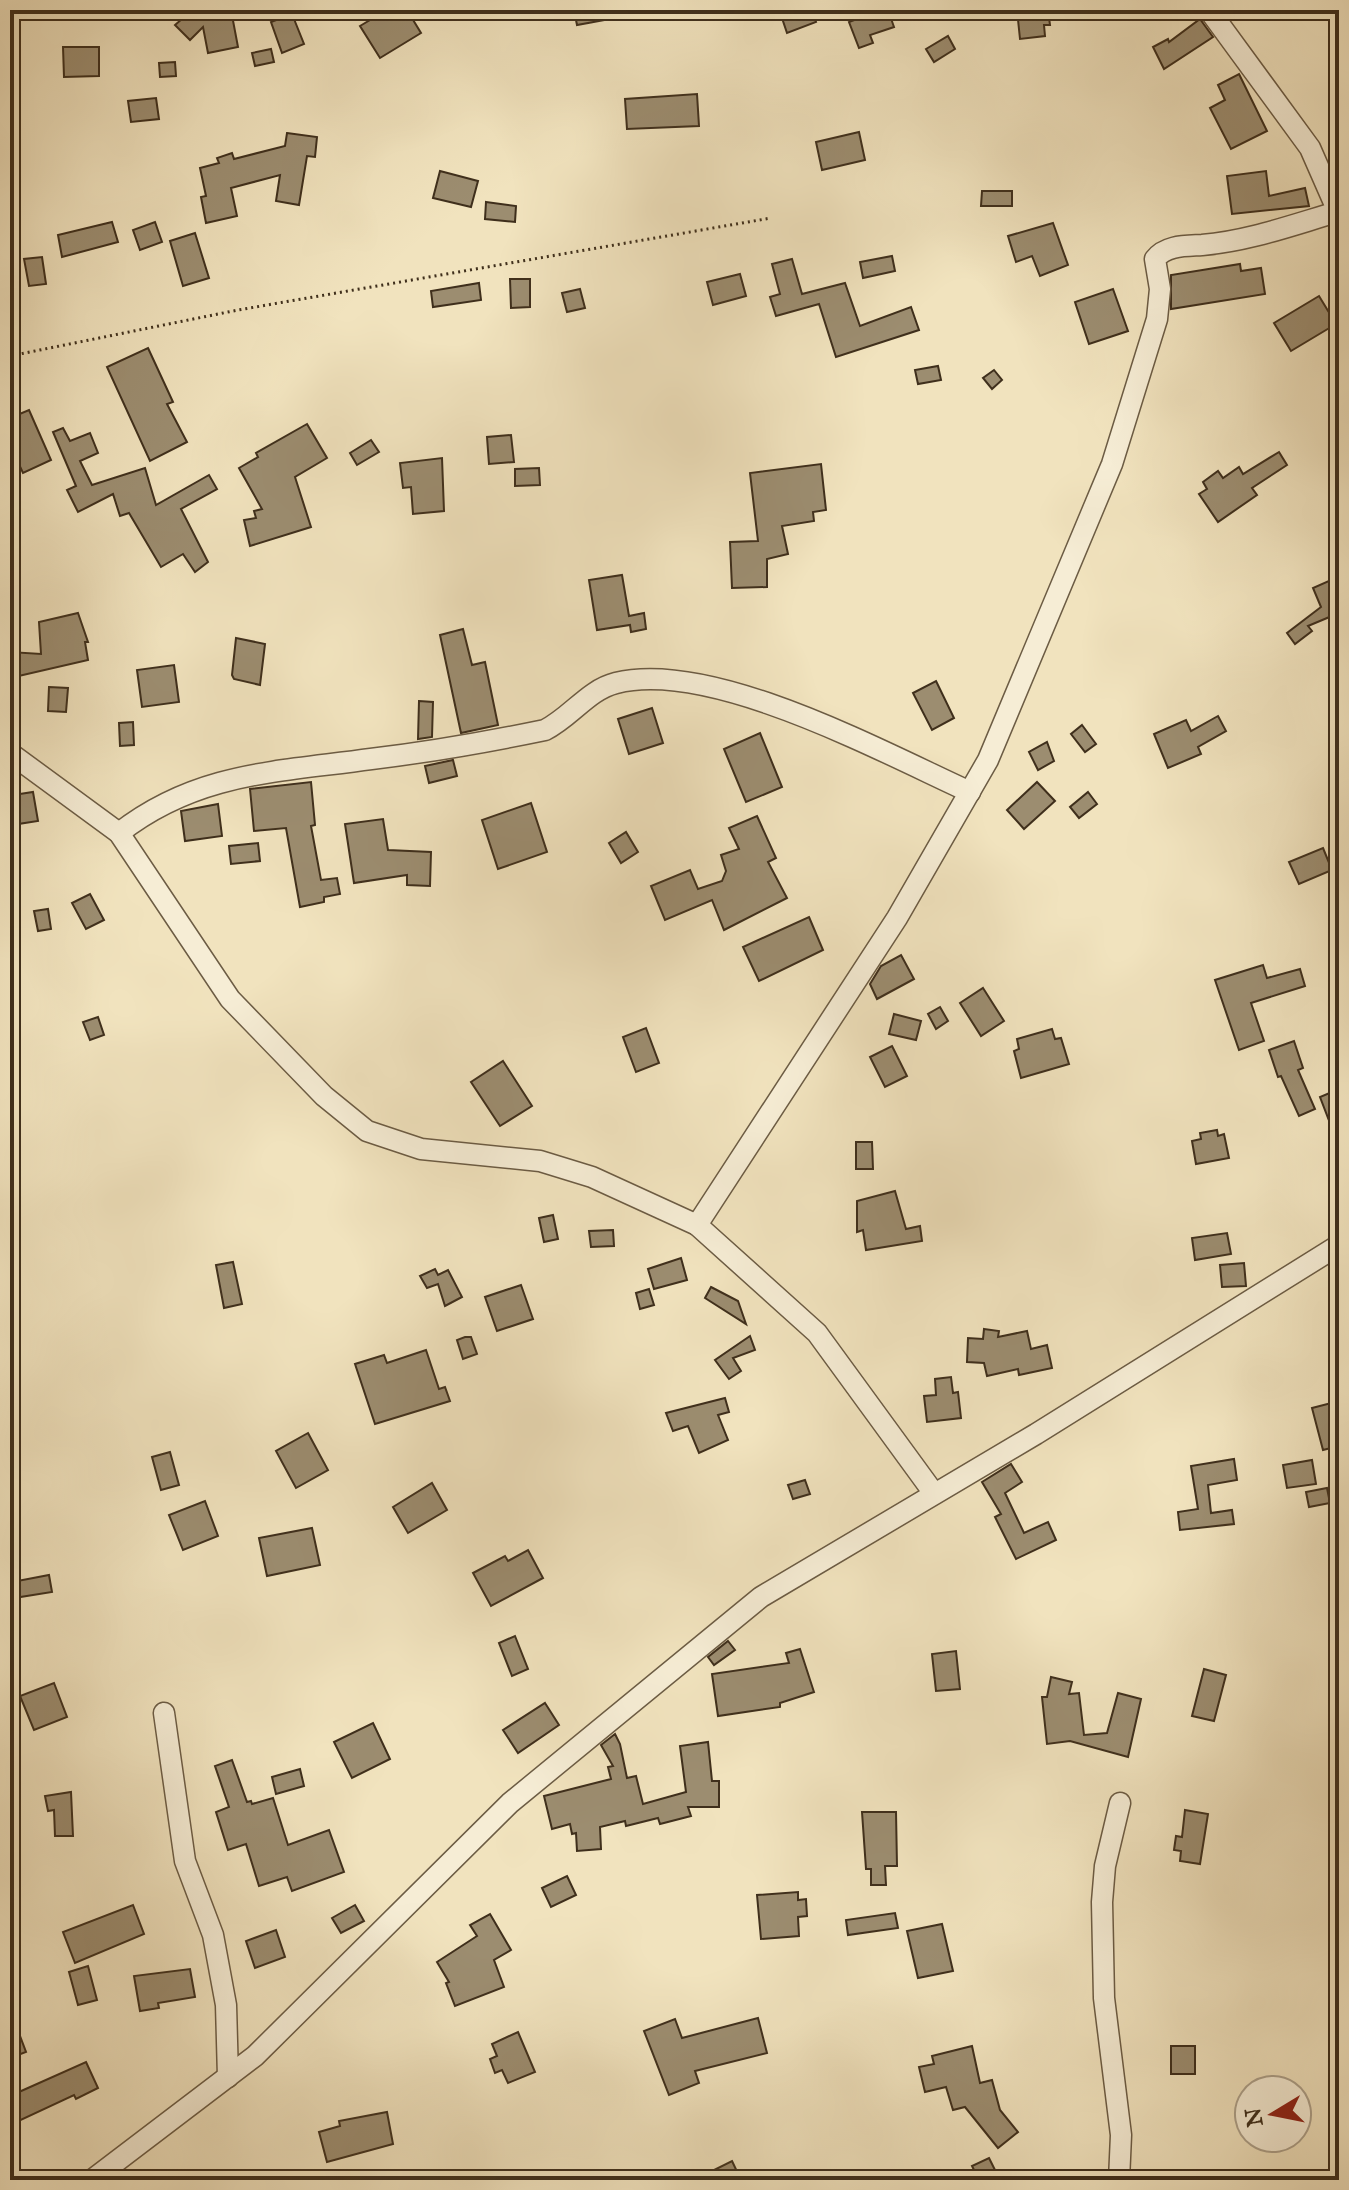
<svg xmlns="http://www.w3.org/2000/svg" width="1349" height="2190" viewBox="0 0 1349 2190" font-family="'IM FELL Great Primer',serif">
  <rect width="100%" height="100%" fill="#f1e3be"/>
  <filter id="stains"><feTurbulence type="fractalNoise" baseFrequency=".0025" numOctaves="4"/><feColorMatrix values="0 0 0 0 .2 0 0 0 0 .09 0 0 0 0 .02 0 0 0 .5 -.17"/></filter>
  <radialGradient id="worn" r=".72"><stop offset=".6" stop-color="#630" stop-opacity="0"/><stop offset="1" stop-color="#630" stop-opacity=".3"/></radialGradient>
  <g fill="#9c8d70" stroke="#3f2f1c" stroke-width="2">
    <polygon points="179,10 231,10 238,47 208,53 203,27 190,40 175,25 182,19"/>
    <polygon points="387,10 407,10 421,33 380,58 360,26"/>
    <polygon points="574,10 620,10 621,17 577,25"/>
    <polygon points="795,10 812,10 816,22 787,33 781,15"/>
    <polygon points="862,10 888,10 894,27 870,35 873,43 859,48 849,22 865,16"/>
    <polygon points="1017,10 1048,10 1050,25 1044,25 1045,36 1020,39"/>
    <polygon points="292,14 304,44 282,53 271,22"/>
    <polygon points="1200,19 1213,37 1164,69 1153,47 1168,39 1169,42"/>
    <polygon points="948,36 955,49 934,62 926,49"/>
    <polygon points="63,47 99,47 99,76 64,77"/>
    <polygon points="271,49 274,62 255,66 252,53"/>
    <polygon points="175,62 176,76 160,77 159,63"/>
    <polygon points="1239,74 1267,131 1231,149 1210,108 1225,100 1218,85"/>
    <polygon points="697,94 699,126 627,129 625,99"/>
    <polygon points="156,98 159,119 131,122 128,101"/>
    <polygon points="859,132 865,160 822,170 816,142"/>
    <polygon points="287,133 317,137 315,157 307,156 299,205 276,201 280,175 231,188 237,216 206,223 201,197 206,196 200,168 219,163 217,158 232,153 234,159 285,146"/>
    <polygon points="440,171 478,181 471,207 433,198"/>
    <polygon points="1266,171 1269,196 1305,188 1309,206 1232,214 1227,176"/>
    <polygon points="982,191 1012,191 1012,206 981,206"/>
    <polygon points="486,202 516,206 515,222 485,219"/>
    <polygon points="112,222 118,242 62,257 58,235"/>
    <polygon points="155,222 162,242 140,250 133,230"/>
    <polygon points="1053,223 1068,265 1040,276 1032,256 1016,262 1008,236"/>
    <polygon points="195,233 209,278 183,286 170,241"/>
    <polygon points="892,256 895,271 863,278 860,262"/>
    <polygon points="42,257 46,284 29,286 24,259"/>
    <polygon points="792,259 802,294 845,283 860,326 911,307 919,330 836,357 819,304 776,316 770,297 780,294 772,264"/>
    <polygon points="1240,264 1241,271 1261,268 1265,294 1171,309 1171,275"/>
    <polygon points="740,274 746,296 713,305 707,282"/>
    <polygon points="510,279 530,279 530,307 511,308"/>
    <polygon points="479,283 481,300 433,307 431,291"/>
    <polygon points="580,289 585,308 567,312 562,293"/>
    <polygon points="1113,289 1128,331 1089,344 1075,302"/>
    <polygon points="1319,296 1336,324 1291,351 1274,323"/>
    <polygon points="148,348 173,402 167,404 187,442 150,461 107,367"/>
    <polygon points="938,366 941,380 918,384 915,370"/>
    <polygon points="994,370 1002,380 992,389 983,378"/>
    <polygon points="29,410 51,460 23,473 10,445 10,418"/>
    <polygon points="307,424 327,458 295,477 311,527 250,546 244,520 256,518 254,511 262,509 239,468 258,457 256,453"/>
    <polygon points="63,428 70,441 90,433 98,453 80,461 92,485 145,468 156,505 209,475 217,489 181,509 208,562 195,572 183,554 161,567 129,513 120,516 113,494 78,512 67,490 76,486 53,432"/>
    <polygon points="511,435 514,462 489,464 487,437"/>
    <polygon points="371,440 379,452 357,465 350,453"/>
    <polygon points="1279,452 1287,465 1252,488 1257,495 1218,522 1199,494 1207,489 1203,482 1218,471 1223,478 1239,467 1243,474"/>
    <polygon points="442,458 444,511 413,514 411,487 403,488 400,463"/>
    <polygon points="821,464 826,510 813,512 814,521 782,526 788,554 767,559 767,587 732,588 730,542 758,541 750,473"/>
    <polygon points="539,468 540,485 515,486 515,469"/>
    <polygon points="622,575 629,616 644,613 646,629 631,632 630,625 597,630 589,580"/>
    <polygon points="1331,580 1339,600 1339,613 1308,626 1312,631 1295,644 1287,633 1321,607 1313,588"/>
    <polygon points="78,613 88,642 85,642 88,660 10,678 10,652 41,654 39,622"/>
    <polygon points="463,629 472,665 485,662 498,725 461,733 440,635"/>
    <polygon points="236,638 265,644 260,685 234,679 232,675"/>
    <polygon points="174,665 179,702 142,707 137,670"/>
    <polygon points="936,681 954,718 932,730 913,693"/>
    <polygon points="49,687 68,688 66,712 48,711"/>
    <polygon points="419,701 433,702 432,737 418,739"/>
    <polygon points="652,708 663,743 629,754 618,719"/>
    <polygon points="1218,716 1226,731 1198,747 1201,754 1168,768 1154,734 1186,720 1191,731"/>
    <polygon points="133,722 134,745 120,746 119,723"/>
    <polygon points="1082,725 1096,744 1085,752 1071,734"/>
    <polygon points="760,733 782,787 746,802 724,749"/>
    <polygon points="1047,742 1054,761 1038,770 1029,752"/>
    <polygon points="453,760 457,776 429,783 425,766"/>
    <polygon points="311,782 315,825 311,826 321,880 337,878 340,894 324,897 324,902 300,907 286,828 254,831 250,789"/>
    <polygon points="1037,782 1055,801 1024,829 1007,810"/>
    <polygon points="33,792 38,821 18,824 13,795"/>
    <polygon points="1088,792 1097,804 1079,818 1070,807"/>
    <polygon points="531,803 547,852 498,869 482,820"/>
    <polygon points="218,804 222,836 185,841 181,811"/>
    <polygon points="757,816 776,858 768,862 787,898 724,930 712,900 665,920 651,886 690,870 698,889 722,881 726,871 721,855 739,849 729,828"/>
    <polygon points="383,819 388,850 431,852 430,886 407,885 407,875 354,883 345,824"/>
    <polygon points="626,832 638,852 621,863 609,843"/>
    <polygon points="258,843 260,861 231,864 229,846"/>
    <polygon points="1323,848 1332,870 1299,884 1289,862"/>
    <polygon points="90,894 104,920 86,929 72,903"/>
    <polygon points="48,909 51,929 38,931 34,911"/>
    <polygon points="809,917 823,950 759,981 743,947"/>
    <polygon points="901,955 914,979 877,999 870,984 881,966"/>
    <polygon points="1263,965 1267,978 1300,969 1305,986 1251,1003 1264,1041 1239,1050 1215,980"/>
    <polygon points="983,988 1004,1021 981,1036 960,1003"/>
    <polygon points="940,1007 948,1021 936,1029 928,1014"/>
    <polygon points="894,1014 921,1021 916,1040 889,1034"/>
    <polygon points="98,1017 104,1035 90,1040 83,1022"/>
    <polygon points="646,1028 659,1063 636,1072 623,1037"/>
    <polygon points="1052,1029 1055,1039 1061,1038 1069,1064 1021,1078 1014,1051 1019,1049 1017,1039"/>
    <polygon points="1294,1041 1303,1068 1298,1070 1315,1109 1299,1116 1281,1076 1278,1077 1269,1050"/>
    <polygon points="892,1046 907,1076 885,1087 870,1057"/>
    <polygon points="503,1061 532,1106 500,1126 471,1082"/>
    <polygon points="1339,1089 1339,1144 1338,1144 1320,1097"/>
    <polygon points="1217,1130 1218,1136 1224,1134 1229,1158 1196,1164 1192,1141 1201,1139 1200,1133"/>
    <polygon points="856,1142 872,1142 873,1169 856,1169"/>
    <polygon points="895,1191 906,1229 920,1226 922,1241 866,1250 863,1230 857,1232 857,1201"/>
    <polygon points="553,1215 558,1239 544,1242 539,1218"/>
    <polygon points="613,1230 614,1246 591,1247 589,1231"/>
    <polygon points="1227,1233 1231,1254 1195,1260 1192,1238"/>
    <polygon points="681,1258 687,1280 654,1289 648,1269"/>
    <polygon points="233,1262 242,1304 224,1308 216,1265"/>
    <polygon points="1244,1263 1246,1286 1222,1287 1220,1265"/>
    <polygon points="435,1269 438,1275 448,1270 462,1297 445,1306 438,1284 427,1288 420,1276"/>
    <polygon points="521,1285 533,1319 497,1331 485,1297"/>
    <polygon points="711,1287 738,1301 746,1324 705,1298"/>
    <polygon points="649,1289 654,1305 640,1309 636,1293"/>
    <polygon points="984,1329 999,1331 998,1337 1027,1331 1031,1349 1047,1345 1052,1368 1019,1375 1018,1369 987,1376 984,1363 967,1362 968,1338 983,1339"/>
    <polygon points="750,1336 755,1350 733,1358 741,1371 729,1379 715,1360"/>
    <polygon points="465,1337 471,1337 477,1354 463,1359 457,1340"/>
    <polygon points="426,1350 439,1389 445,1387 450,1401 375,1424 355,1364 384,1355 387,1363"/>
    <polygon points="951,1377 953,1393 958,1392 961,1418 927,1422 924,1396 936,1395 935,1379"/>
    <polygon points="725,1398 729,1412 718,1415 728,1440 699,1453 688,1426 673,1431 666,1413"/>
    <polygon points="1339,1401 1339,1446 1323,1450 1312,1408"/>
    <polygon points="308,1433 328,1470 296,1488 276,1451"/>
    <polygon points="170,1452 179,1485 161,1490 152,1457"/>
    <polygon points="1234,1459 1237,1480 1208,1485 1211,1513 1232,1510 1234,1524 1180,1530 1178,1512 1198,1509 1191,1466"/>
    <polygon points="1312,1460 1316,1484 1287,1488 1283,1465"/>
    <polygon points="1011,1464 1022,1482 1005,1493 1024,1533 1048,1522 1056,1540 1016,1559 995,1517 1001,1514 982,1482"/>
    <polygon points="805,1480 810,1494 793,1499 788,1485"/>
    <polygon points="432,1483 447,1510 408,1533 393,1507"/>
    <polygon points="1327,1488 1330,1503 1309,1507 1306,1492"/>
    <polygon points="205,1501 218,1536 183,1550 169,1515"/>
    <polygon points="312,1528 320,1565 267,1576 259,1538"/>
    <polygon points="528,1550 543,1578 491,1606 473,1573 505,1556 508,1561"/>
    <polygon points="49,1575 52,1592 14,1598 12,1582"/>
    <polygon points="515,1636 528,1669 512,1676 499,1643"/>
    <polygon points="728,1641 735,1650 714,1665 708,1657"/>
    <polygon points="800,1649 814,1692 780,1703 780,1707 718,1716 712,1674 789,1663 786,1653"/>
    <polygon points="956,1651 960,1689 936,1691 932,1654"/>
    <polygon points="1204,1669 1226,1675 1214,1721 1192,1716"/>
    <polygon points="1051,1677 1072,1682 1069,1694 1079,1693 1084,1735 1107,1733 1118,1693 1141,1699 1128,1757 1070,1741 1047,1744 1042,1697 1047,1697"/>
    <polygon points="54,1683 67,1717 34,1730 20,1696"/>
    <polygon points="545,1703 559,1725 518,1753 503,1730"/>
    <polygon points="373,1723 390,1759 352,1778 334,1742"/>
    <polygon points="615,1734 620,1744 627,1778 636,1776 643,1804 686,1792 680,1746 708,1742 712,1781 719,1781 719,1807 688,1807 691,1816 660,1824 658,1818 626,1826 625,1821 600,1827 601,1849 577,1851 576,1833 572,1834 570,1824 552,1829 544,1796 611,1779 608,1767 613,1766 601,1745"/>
    <polygon points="232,1760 247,1802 251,1801 252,1804 273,1798 288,1845 329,1830 344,1872 292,1891 287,1877 259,1886 246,1844 228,1850 216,1812 229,1807 215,1766"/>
    <polygon points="300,1769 304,1786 276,1794 272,1777"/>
    <polygon points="71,1792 73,1836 55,1836 54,1810 48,1811 45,1796"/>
    <polygon points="1185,1810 1208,1814 1200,1864 1180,1861 1181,1851 1174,1850 1176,1836 1182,1837"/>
    <polygon points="862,1812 896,1812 897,1866 885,1866 886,1885 871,1885 871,1869 866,1869"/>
    <polygon points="567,1876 576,1895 551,1907 542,1888"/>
    <polygon points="798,1892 798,1900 806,1899 807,1916 798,1917 799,1936 761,1939 757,1895"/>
    <polygon points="133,1905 144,1934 75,1963 63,1932"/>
    <polygon points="355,1905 364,1921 341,1933 332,1918"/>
    <polygon points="895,1913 898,1928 848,1935 846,1920"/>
    <polygon points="490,1914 511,1950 494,1960 504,1987 455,2006 446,1983 449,1982 437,1962 477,1936 470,1925"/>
    <polygon points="942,1924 953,1971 918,1978 907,1931"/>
    <polygon points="276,1930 285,1957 255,1968 246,1941"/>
    <polygon points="88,1966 97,2000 78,2005 69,1972"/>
    <polygon points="190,1969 195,1997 158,2003 159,2008 140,2011 134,1976"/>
    <polygon points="11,2012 26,2052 10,2058 10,2013"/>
    <polygon points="758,2018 767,2053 695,2071 699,2083 669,2095 644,2031 675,2019 682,2038"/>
    <polygon points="518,2032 535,2072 508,2083 502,2070 495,2073 490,2059 497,2056 492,2044"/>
    <polygon points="972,2046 980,2083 992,2080 1000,2110 1018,2132 998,2148 965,2107 953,2110 946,2087 925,2092 919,2067 934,2064 932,2056"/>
    <rect x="1171" y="2046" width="24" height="28"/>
    <polygon points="86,2062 98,2088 76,2099 74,2095 10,2125 10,2096"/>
    <polygon points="387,2112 393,2144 327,2162 319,2132 340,2126 339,2121"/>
    <polygon points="989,2158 998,2176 979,2180 972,2166"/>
    <polygon points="732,2161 741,2180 694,2180"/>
  </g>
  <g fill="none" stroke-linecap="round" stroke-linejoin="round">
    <defs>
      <g id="street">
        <polyline points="1209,10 1310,148 1339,214"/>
        <polyline points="10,753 119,833 230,999 324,1096 367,1131 421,1149 540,1161 592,1177 697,1225 817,1333 933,1492"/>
        <path d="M119,833C197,772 278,772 371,759C430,752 487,742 545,730C571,717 588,690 616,683C711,659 882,752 970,792"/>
        <path d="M697,1225L897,918L988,760L1112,464L1157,319L1160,289L1155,259C1166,245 1186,246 1202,245C1249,241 1292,225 1337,212"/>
        <polyline points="164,1713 185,1861 213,1935 226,2005 228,2077"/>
        <polyline points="92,2180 255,2056 510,1803 761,1597 1036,1434 1339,1245"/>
        <polyline points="1119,2180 1121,2135 1104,1998 1102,1902 1105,1866 1120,1803"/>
      </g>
    </defs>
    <use href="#street" stroke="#6c5c44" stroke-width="23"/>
    <polyline stroke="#3f2f1c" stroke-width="3" stroke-dasharray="2 4" stroke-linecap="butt" points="10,356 238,310 771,218"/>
    <use href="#street" stroke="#f6edd5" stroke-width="20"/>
  </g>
  <rect width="1349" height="2190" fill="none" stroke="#f1e3be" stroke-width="40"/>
  <rect x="12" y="12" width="1325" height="2166" fill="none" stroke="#3f2f1c" stroke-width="4"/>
  <rect x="20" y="20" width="1309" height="2150" fill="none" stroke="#3f2f1c" stroke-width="2"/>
  <g transform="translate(1273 2114) rotate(260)"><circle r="38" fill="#f6edd5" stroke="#ada18b" stroke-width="2"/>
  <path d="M0-6L14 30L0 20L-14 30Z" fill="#8f2418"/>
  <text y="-12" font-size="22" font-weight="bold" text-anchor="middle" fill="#3f2f1c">N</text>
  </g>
  <rect width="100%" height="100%" filter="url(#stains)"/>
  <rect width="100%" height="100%" fill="url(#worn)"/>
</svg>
